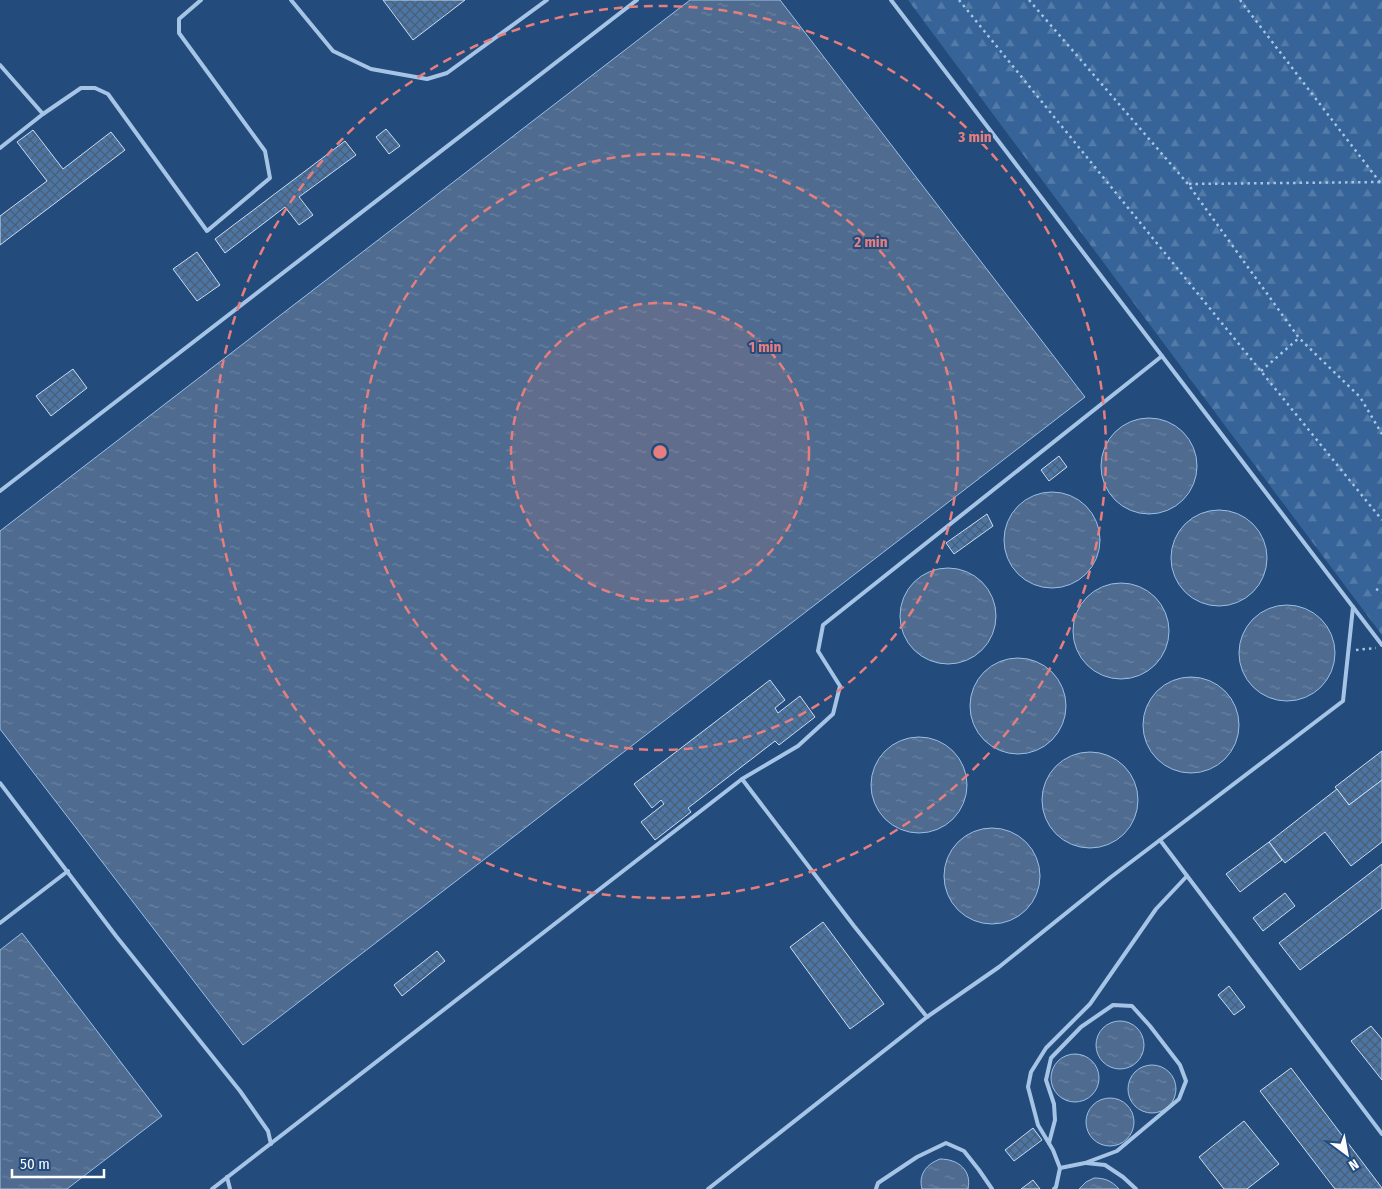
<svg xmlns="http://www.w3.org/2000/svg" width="1382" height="1189" viewBox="0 0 1382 1189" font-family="'Fira Sans Condensed',sans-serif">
  <defs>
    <pattern id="forest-firs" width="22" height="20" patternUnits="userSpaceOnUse" patternTransform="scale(1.25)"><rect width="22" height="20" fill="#366499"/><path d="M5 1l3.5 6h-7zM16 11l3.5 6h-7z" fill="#547ba8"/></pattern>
    <pattern id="water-ripples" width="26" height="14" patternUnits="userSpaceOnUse" patternTransform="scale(1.25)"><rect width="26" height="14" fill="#4f6c90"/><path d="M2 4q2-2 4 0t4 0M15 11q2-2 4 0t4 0" fill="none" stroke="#6982a1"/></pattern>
    <pattern id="building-cross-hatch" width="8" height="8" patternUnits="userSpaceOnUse" patternTransform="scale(1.25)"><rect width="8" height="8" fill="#4b75a5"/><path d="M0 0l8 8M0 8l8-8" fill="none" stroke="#4c5e74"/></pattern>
  </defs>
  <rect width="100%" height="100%" fill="#234b7c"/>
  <polygon fill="url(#forest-firs)" points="908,0 1382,0 1382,635 1223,423"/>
  <g fill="url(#water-ripples)" stroke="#9abfe6">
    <polygon points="690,0 780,0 1085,397 243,1045 0,729 0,531"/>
    <circle cx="1149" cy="466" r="48"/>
    <circle cx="1052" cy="540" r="48"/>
    <circle cx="1219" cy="558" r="48"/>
    <circle cx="948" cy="616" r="48"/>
    <circle cx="1121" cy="631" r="48"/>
    <circle cx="1287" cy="653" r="48"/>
    <circle cx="1018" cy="706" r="48"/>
    <circle cx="1191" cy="725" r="48"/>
    <circle cx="919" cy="785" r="48"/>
    <circle cx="1090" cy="800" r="48"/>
    <circle cx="992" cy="876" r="48"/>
    <polygon points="22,933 162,1116 67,1189 0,1189 0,950"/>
    <circle cx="1120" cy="1045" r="24"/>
    <circle cx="1075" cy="1078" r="24"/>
    <circle cx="1152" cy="1089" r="24"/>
    <circle cx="1110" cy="1122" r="24"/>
    <path d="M940,1159C958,1159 972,1170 968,1189H922C918,1174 927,1164 940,1159Z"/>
    <path d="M1094,1178C1105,1178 1112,1181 1119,1189H1079L1086,1182Z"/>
  </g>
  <g fill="url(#building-cross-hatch)" stroke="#c9ddf4">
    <polygon points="383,0 465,0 413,40"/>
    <polygon points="386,129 400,146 389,154 376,137"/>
    <polygon points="33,130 63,169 111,132 125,150 0,245 0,216 47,181 17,142"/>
    <polygon points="345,141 356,155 299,197 313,215 299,225 285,207 225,253 215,239"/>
    <polygon points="197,252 220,285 197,301 173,269"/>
    <polygon points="73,369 87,388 51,416 36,396"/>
    <polygon points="1059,456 1067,467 1049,481 1041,470"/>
    <polygon points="987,514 993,526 954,554 946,543"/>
    <polygon points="770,680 785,700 775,708 778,713 800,696 815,717 779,745 775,741 688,808 691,812 655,840 641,822 664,804 661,800 652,808 634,784"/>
    <polygon points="1382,751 1382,780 1349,805 1335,787"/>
    <polygon points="1382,780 1382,842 1351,866 1325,832 1285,863 1269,842 1337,789 1349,805"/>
    <polygon points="1269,842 1282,860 1240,892 1226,874"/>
    <polygon points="1382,864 1382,908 1300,970 1279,943"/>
    <polygon points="1285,893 1295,906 1263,931 1253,918"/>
    <polygon points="823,922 884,1004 850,1029 790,947"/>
    <polygon points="437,951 445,961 402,996 394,985"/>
    <polygon points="1229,986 1245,1007 1234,1015 1218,995"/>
    <polygon points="1371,1026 1382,1039 1382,1080 1351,1041"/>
    <polygon points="1291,1068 1382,1188 1382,1189 1335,1189 1260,1091"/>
    <polygon points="1244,1121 1279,1164 1247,1189 1224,1189 1199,1157"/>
    <polygon points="1033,1128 1042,1140 1014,1161 1005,1150"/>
    <polygon points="1033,1180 1040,1189 1021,1189"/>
  </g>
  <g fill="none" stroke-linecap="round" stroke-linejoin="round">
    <g stroke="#a6c4e5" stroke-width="2.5" stroke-dasharray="2.5 4" stroke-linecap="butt">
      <polyline points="959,0 1382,520"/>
      <polyline points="1029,0 1188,184 1299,338 1360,397 1382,434"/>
      <polyline points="1240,0 1382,185"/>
      <polyline points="1189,184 1381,182"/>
      <polyline points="1261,371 1299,338"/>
      <polyline points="1376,589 1382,592"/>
      <polyline points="1356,650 1376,648"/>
    </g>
    <g stroke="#a6c4e5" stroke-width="4">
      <polyline points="291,0 333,51 371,69 427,79 447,73 547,0"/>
      <polyline points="891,0 1353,607 1343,701 1160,840 1382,1134"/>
      <polyline points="0,65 43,114"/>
      <polyline points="0,148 43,114 81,88 95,88 108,94 207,231 270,178 265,151 179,33 179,19 201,0"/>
      <polyline points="0,491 637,0"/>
      <polyline points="1353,607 1382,645"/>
      <polyline points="742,779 854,926 927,1017"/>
      <polyline points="0,783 116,936 240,1091 268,1131 271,1144"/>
      <polyline points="0,923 68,871"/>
      <polyline points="1049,1143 1055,1120 1054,1104 1046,1080 1051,1058 1081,1027 1113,1005 1132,1006 1150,1026 1180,1065 1186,1081 1179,1099 1117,1151 1085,1163 1060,1168"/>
      <polyline points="1086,1163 1105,1165 1123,1177 1136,1189"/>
      <polyline points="227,1177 230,1189"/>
      <polyline points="212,1189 742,779 798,746 833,714 840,686 818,651 823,625 1162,356"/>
      <polyline points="708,1189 927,1017 999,967 1111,877 1160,840"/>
      <polyline points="876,1189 878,1183 917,1157 946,1143 964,1151 979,1170 992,1189"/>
      <polyline points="1054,1189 1056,1187 1060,1168 1053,1150 1038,1125 1028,1087 1031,1072 1046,1048 1090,1004 1156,909 1187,876"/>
    </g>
  </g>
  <circle cx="660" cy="452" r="149" fill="#e67e7e" fill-opacity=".12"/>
  <g fill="none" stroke="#e67e7e" stroke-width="2.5" stroke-dasharray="9 6">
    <circle cx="660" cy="452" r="149"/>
    <circle cx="660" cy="452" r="298"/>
    <circle cx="660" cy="452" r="446"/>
  </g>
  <circle cx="660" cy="452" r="8" fill="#e67e7e" stroke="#234b7c" stroke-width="2.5"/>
  <g font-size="15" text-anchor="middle" font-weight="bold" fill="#e67e7e" stroke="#234b7c" stroke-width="4" stroke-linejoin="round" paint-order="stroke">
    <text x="975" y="142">3 min</text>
    <text x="871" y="247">2 min</text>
    <text x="765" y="352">1 min</text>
  </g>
  <g transform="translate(1347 1154) rotate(148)" stroke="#234b7c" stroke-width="4" paint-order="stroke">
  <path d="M0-4L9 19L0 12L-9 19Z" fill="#ffffff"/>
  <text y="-8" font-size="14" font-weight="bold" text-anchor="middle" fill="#ffffff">N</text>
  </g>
  <path d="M12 1169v8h92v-8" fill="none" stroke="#ffffff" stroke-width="2.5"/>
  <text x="20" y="1169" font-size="15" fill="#ffffff" stroke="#234b7c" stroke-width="4" paint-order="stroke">50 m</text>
</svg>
